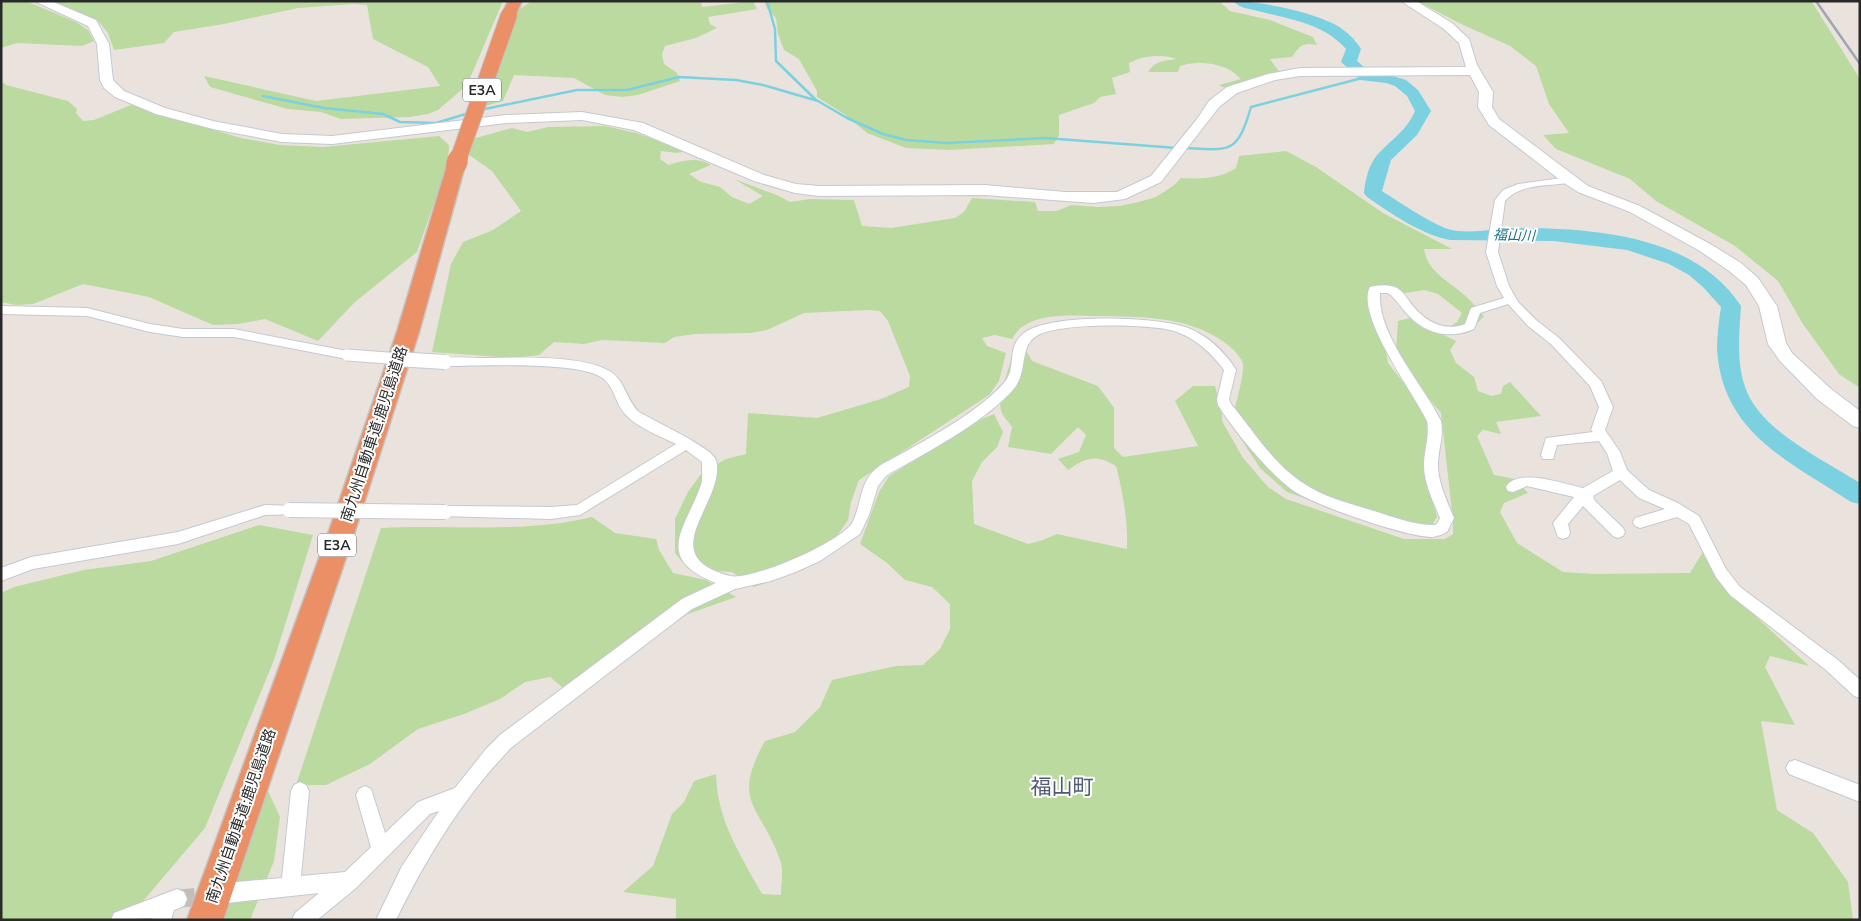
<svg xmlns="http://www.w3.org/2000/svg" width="1861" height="921" viewBox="0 0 1861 921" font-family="'Nunito Sans','Noto Sans JP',sans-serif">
  <rect width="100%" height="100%" fill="#eae3dd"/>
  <g fill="#bada9f">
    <polygon points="1,1 26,1 76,22 88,30 94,41 82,46 17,43 1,48"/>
    <polygon points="53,1 503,1 467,85 438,110 428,114 409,117 341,119 321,112 288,109 210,87 204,76 316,101 440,86 428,67 373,39 367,5 354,4 298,8 224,24 174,32 164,43 114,50 108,33 99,22"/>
    <polygon points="532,1 701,1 702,7 753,1 757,9 708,17 710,24 717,28 696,38 665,46 662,54 664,64 677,73 680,81 638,95 622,97 605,95 574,78 514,75 503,101 478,108 508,32 520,9"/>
    <path d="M764,1H1219L1230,11L1270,20L1313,37L1317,45C1303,42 1300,45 1292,57L1270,59L1280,73L1225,88L1219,85L1241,79C1237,75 1232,71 1228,69C1215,62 1192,61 1180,66L1178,72H1148C1156,60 1164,61 1177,59C1162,54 1143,55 1129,63L1130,72L1112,78L1116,94L1100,97L1094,103L1059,115V135L1054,144L949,150L906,148L867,133L844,114L817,97V91L799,59L784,50L778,34L776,18L767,9Z"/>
    <polygon points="1417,1 1812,2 1860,79 1860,388 1839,374 1803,324 1778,281 1735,246 1656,201 1630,179 1556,149 1543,135 1569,133 1549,104 1536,66 1510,46 1459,23"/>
    <polygon points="1,81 6,85 68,101 77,109 76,113 83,121 94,120 131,105 241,138 280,145 324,147 439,136 449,145 448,163 417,252 355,302 318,341 265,319 238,324 213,325 149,297 83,284 33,304 16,305 1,302"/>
    <path d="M605,126L636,133L687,151L677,153L661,151L660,159L669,165C683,160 698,157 711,165L689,174L701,182L720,187L732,197L749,204L763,196L734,179L779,196L790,202L810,199L854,200L862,226L891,228L955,218L964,212L972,198L1035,202L1038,211H1057L1071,205L1098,207L1119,206L1139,202L1156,197L1173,186L1181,178C1201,179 1219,179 1236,168L1239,156L1286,151L1316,167L1383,213L1452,249H1424C1428,272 1446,279 1462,293C1470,299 1477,308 1484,316L1468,333L1455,335L1443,331L1457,322L1462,313L1438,294L1424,290L1399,294L1375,292L1388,363L1418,401L1427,422L1429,438L1424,465L1437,517L1432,525L1425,530L1381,525L1287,492L1260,468L1231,424C1233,412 1247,369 1242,361C1237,351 1227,344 1218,338C1182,316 1141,317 1100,316C1076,316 1043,312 1022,327C1018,329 1015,335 1012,339L995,335L982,338L987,346L1006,353L999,381L989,395L859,480L851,502L848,520L839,533L803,570L754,587L732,572L688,569L675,553V519L688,492L701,474L726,459L746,454L748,413L817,418L881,399L909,387L910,376L888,321L880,311L867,310L804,313L767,330L751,333L695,334L674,337L665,343L602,340L584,344L554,342L539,355L515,358L432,352L451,264L463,242L493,230L521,211L492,171L468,154L472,139L512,128L527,132L548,127Z"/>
    <path d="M1410,318L1456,341L1450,350L1456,363L1474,377L1478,391L1491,396L1501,394L1503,386L1510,382L1541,416L1496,422L1501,434L1483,430L1477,436L1494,475L1515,479L1528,493L1504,503L1500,512L1517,543L1563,572L1595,574L1690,573L1706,547L1718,581L1809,666L1770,656L1765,667L1795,725L1761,721L1777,810L1813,833L1848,882L1853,920H676V899L623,892L653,866L672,814L684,802L694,781L716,774C717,820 740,854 762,894L781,895C781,885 784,870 780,860C761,805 730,804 765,741L795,732L820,707L832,680L896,666L923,665L940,649L950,629V604L932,587L905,580L887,563L860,544L879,492L889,476L982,419L994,414L1003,432L997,447L982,462L972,481L974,524L1028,544L1043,540L1057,534L1127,549C1128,521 1123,493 1116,466C1096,454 1086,457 1068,470L1058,459L1079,452L1086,435L1078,427L1051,454L1008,447L1012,427C1009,422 1002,416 1001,410C997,396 1009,371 1012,355L1027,352L1032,361L1098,386L1114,408V448L1123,457L1198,446L1175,401L1193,386H1215L1222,413V421L1243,458L1268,487L1286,499L1404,539H1445L1453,534V521L1441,413L1423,392L1396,351L1398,321Z"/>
    <path d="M592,517L615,533L656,539L659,550L673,573L706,580L736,597L688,614L568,692L550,677L525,682L500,699L464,714L418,729L370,764L326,785H296L381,528C451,524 523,534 592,517Z"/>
    <polygon points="259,525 313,535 274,660 205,828 127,920 1,920 1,593 14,587 84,570 151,561"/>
    <polygon points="267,789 280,817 274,861 250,920 223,920"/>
  </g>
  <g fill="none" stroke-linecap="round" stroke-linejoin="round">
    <g stroke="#7bd1e0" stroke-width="2.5">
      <polyline points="767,1 775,29 776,61 816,100"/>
      <polyline points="263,96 324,108 383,114 400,122 436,123 469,113"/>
      <polyline points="480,110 577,90 627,90 679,77 736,80 763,85 818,101 847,118 883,134 906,140 947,143 1045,138 1177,148"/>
      <path d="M1184,148C1230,150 1237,155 1251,107L1366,77"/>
    </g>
    <path fill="#7bd1e0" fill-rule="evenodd" d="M1233,1C1260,1 1312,12 1336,25C1346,31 1355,39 1361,49L1357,61L1370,72L1386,74L1406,80L1418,90L1431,111L1417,135L1391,160L1382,191C1399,202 1430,223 1448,229C1469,235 1495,228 1517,228C1593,228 1695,235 1741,306C1739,337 1735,372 1751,400C1772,436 1825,461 1860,483V504L1851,502C1789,461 1722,433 1717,349C1717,334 1719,321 1721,307L1703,287L1689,275L1669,264L1627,250L1554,241L1450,240C1420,234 1392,214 1367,197L1364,193C1365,180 1369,163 1379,153C1393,138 1407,130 1415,111L1407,96L1395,86L1386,83L1361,80L1341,62L1346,49C1323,23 1291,20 1258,11C1250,9 1239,8 1233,1Z"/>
    <polyline stroke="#c3beb9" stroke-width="18" stroke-dasharray="18 9" stroke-linecap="butt" points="177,899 213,895"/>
    <defs>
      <g id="street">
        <path d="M1569,177L1573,178V182C1551,187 1521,182 1505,201L1498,252L1509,286L1518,302L1536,320L1559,338L1601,381L1613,407L1605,430L1620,452L1627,470L1649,490L1678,503L1699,516L1726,569L1740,587L1838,660L1860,680V698L1854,696L1826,670L1730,595L1716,577L1689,524L1677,517L1640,528L1635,526L1633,522L1635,518L1665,509L1639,498L1620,480L1593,496L1595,501L1623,528L1625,532L1623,536L1618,538L1613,536L1583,506L1568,524L1570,533L1568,537L1563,539L1558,537L1553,523L1574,497L1527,486L1513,492L1508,491L1506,487C1517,467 1565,484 1583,488L1613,471L1607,453L1599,441L1557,445L1553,459H1543L1541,455L1546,438L1593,432L1591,430L1599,407L1590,386L1551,344L1528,326L1508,304L1480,313L1474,329C1451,339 1427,335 1409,316C1403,310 1398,302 1391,295L1387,293H1380C1377,335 1423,384 1441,421C1444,436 1438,450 1438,465C1438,483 1447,501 1454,518L1447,532C1443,534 1438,536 1433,537C1409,538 1310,504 1291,489C1268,472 1233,429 1218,405L1217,399L1224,370C1212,354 1197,339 1177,332C1153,323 1060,323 1038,335C1017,347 1030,371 1012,391C986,419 945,442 912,461C904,466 894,470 886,476L878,486L869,515L860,534L820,561L798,571L771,581L735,589L692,609L512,747C464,796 426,858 396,920H376L402,866L439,811L430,814L356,888L317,920H292L295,913L319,893L227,903L220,900L217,893L220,886L227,883L282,878L291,791L294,785L300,782L306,785L309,791L301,876L345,872L371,847L356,795L359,789L365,786L371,789L385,833L418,802L455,788L486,749L500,735L682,599L716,583C652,558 686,528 701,485C703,478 702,470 702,462L686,450L580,515L551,519L440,516L438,512L440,508L445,506L551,507L577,505L676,444C660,436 638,428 626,415C615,404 615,386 601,377C575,361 479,366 445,366L441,365L439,362L441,359C452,356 467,358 479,358C512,358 583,354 611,372C625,381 626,400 639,412C652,420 713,448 716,460C727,502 650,555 730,576C752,581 841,542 852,523C862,505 859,482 877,468C884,462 895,458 903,453C936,434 979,411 1004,383C1018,367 1005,348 1024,333C1050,313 1157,316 1188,328C1208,336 1225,352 1236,370L1229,399L1231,404C1253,430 1273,464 1303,483C1323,497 1351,504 1374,511C1393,517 1414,525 1434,525L1437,524L1440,518C1433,501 1424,483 1424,465C1424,450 1430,436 1427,421C1414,393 1355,315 1370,287C1379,285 1389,284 1397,288C1404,292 1408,300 1413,306C1426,322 1445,332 1465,324L1471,308L1504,298L1497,286L1486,252L1495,200L1503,190L1518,184Z"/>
        <polygon points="1,306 87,308 150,324 183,329 234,329 347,351 353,355 347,359 234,337 183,337 150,332 87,316 1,314"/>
        <polygon points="265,505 294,506 296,510 294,514 265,515 178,544 33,569 1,581 1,568 31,557 178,532"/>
        <polygon points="1795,760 1860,785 1860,802 1789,774 1786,768 1789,762"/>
        <polygon points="177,889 184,892 187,899 184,906 174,910 171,920 151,920 152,918 111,920 114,913"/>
      </g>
      <polygon id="secondary" points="34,1 51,1 96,20 109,44 113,80 124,91 165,108 213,121 282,134 332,136 506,115 582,112 643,123 764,175 796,184 819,186 985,185 1065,192 1117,192 1151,176 1197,119 1209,101 1227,87 1268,74 1300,68 1466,67 1459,43 1444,29 1401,1 1416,1 1452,23 1469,39 1477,65 1493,92 1492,107 1499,119 1588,186 1640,206 1712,245 1741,263 1758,278 1777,306 1786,343 1792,353 1831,389 1860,411 1860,428 1853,426 1817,399 1780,361 1768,344 1759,306 1746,285 1729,271 1700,251 1630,212 1578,192 1564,183 1489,125 1478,107 1479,92 1470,75 1300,76 1275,80 1237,93 1219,107 1161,182 1125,199 1093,203 985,195 819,196 795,193 754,181 634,130 582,120 506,123 332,144 282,142 213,129 156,114 115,97 104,88 100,80 97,44 88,26"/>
      <g id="highway">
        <polygon points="508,1 522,1 514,18 504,18 502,15"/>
        <polygon points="456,160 462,161 465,165 419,332 355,531 223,920 187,920 329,531 397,332 447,165 450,161"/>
      </g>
    </defs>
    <use href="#street" stroke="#c4c9d1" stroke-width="2"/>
    <use href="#secondary" stroke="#c4c9d1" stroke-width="2"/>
    <use href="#highway" stroke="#c3c3c3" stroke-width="3"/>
    <use href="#street" fill="#fff" fill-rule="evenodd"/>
    <use href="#secondary" fill="#fff" fill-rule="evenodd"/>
    <use href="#highway" fill="#eb9066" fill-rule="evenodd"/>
    <polyline stroke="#a0a5b1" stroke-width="2.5" points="1816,1 1860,64"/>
    <defs>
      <polyline id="street-bridge-far1" points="347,355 414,360"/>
      <g id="street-bridge">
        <polyline points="396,359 445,362"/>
        <polyline points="289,510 445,512"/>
      </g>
      <polyline id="highway-bridge-far1" points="458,160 509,15"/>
      <polyline id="highway-bridge" points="456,165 458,159"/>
    </defs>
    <use href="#street-bridge-far1" stroke="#c4c9d1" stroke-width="13" stroke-linecap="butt"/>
    <use href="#street-bridge" stroke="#c4c9d1" stroke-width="16" stroke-linecap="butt"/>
    <use href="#highway-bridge-far1" stroke="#c3c3c3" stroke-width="18" stroke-linecap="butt"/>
    <use href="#highway-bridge" stroke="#c3c3c3" stroke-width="22" stroke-linecap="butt"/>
    <use href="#street-bridge-far1" stroke="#fff" stroke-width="11"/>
    <use href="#street-bridge" stroke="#fff" stroke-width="14"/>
    <use href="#highway-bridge-far1" stroke="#eb9066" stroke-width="16"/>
    <use href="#highway-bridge" stroke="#eb9066" stroke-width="20"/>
  </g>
  <g text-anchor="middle" stroke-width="4" stroke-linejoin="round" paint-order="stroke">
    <g fill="#fff" stroke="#696969" stroke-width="1">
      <rect x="463" y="78.5" width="38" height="23" rx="4"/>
      <rect x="318" y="533.5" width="38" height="23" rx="4"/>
    </g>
    <g font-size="14" font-weight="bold" fill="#292929">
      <text x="482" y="95">E3A</text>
      <text x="337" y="550">E3A</text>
    </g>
    <g font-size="14" font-style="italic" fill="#1d718a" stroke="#fff">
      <text transform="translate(1514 235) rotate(2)" y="5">福山川</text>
    </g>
    <g font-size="15" fill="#292929" stroke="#fff">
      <text transform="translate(374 434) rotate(-72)" y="5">南九州自動車道;鹿児島道路</text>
      <text transform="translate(241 816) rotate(-71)" y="5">南九州自動車道;鹿児島道路</text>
    </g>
    <g font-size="21" fill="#4f5a74" stroke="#fff">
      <text x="1062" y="794">福山町</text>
    </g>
  </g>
  <rect width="1861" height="921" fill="none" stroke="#292929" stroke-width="5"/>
</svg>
